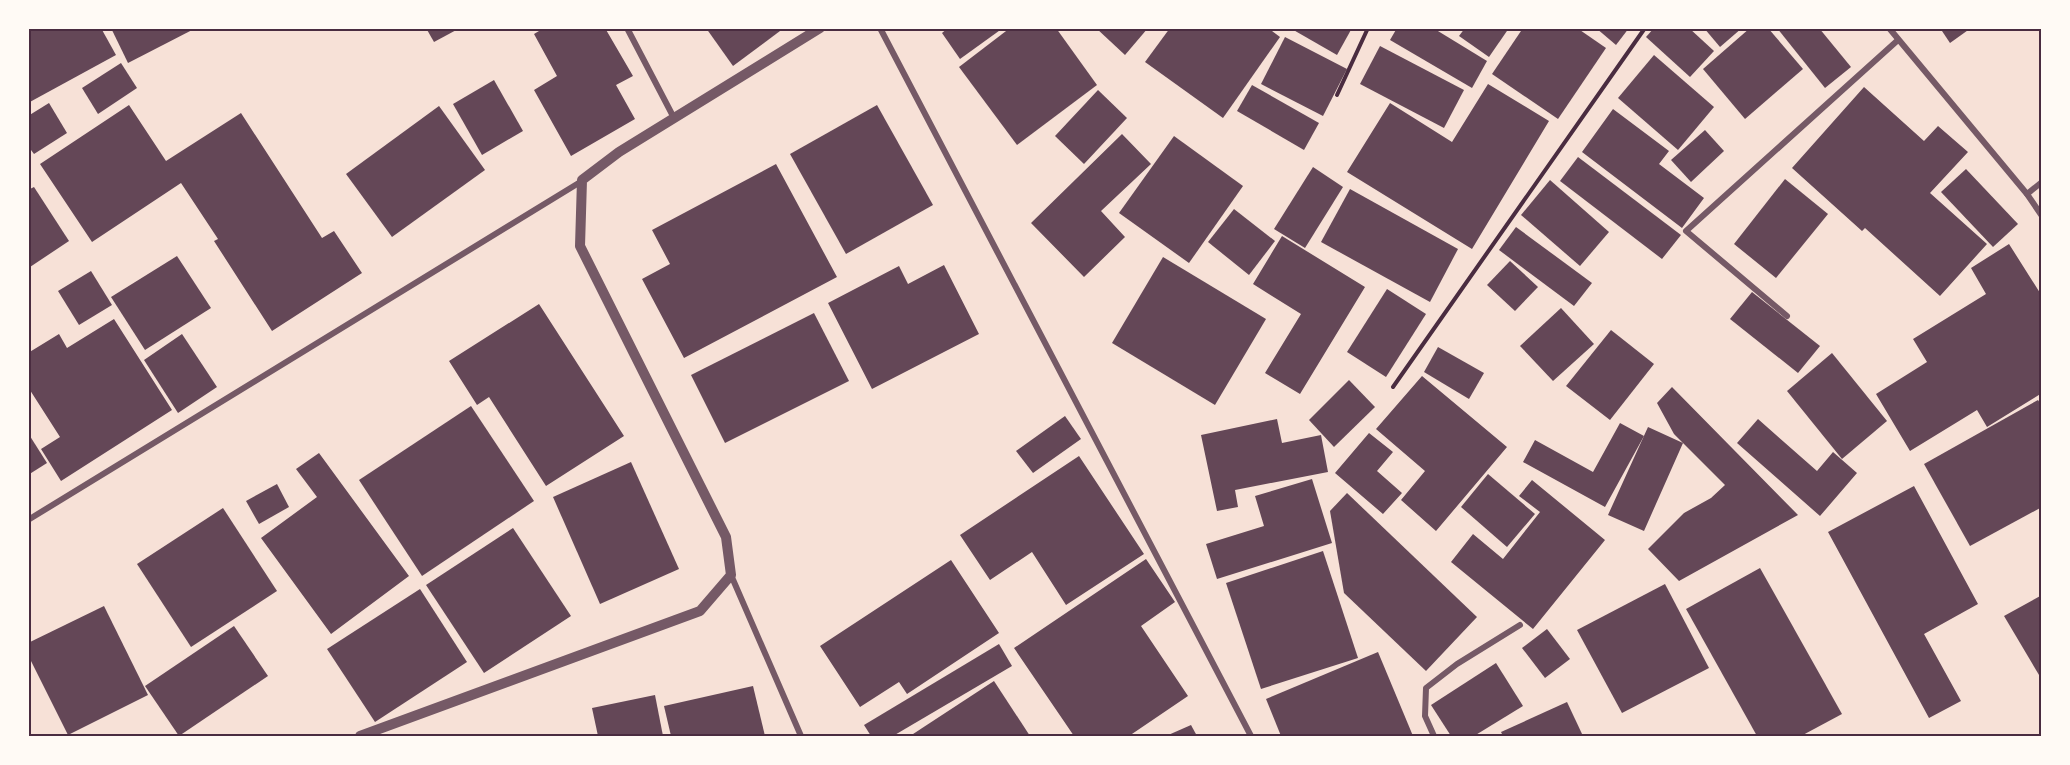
<svg xmlns="http://www.w3.org/2000/svg" width="2070" height="765" viewBox="0 0 2070 765" font-family="Inter,sans-serif">
  <rect width="100%" height="100%" fill="#f7e1d7"/>
  <g fill="#644757">
    <polygon points="28,28 101,28 116,55 28,103"/>
    <polygon points="111,28 196,28 128,63"/>
    <polygon points="426,28 460,28 434,42"/>
    <polygon points="544,28 605,28 633,76 616,85 635,119 571,156 534,90 557,76 534,34"/>
    <polygon points="706,28 784,28 733,66"/>
    <polygon points="948,28 1003,28 960,59 942,33"/>
    <polygon points="1010,28 1056,28 1097,85 1017,145 959,67"/>
    <polygon points="1096,28 1148,28 1125,55"/>
    <polygon points="1170,28 1268,28 1280,37 1223,118 1145,62"/>
    <polygon points="1290,28 1352,28 1337,55"/>
    <polygon points="1397,28 1433,28 1487,61 1472,88 1390,40"/>
    <polygon points="1465,28 1509,28 1489,57 1459,36"/>
    <polygon points="1523,28 1577,28 1606,48 1558,119 1492,74"/>
    <polygon points="1596,28 1629,28 1616,45"/>
    <polygon points="1654,28 1689,28 1714,51 1690,77 1646,37"/>
    <polygon points="1704,28 1742,28 1720,47"/>
    <polygon points="1750,28 1768,28 1803,69 1745,119 1703,69"/>
    <polygon points="1777,28 1819,28 1851,67 1825,88"/>
    <polygon points="1940,28 1971,28 1950,43"/>
    <polygon points="1285,37 1347,69 1323,116 1261,84"/>
    <polygon points="1380,46 1464,90 1444,128 1360,84"/>
    <polygon points="1654,55 1714,107 1678,150 1618,98"/>
    <polygon points="121,63 137,88 98,114 82,88"/>
    <polygon points="494,80 523,131 482,155 453,104"/>
    <polygon points="1488,84 1549,121 1472,249 1347,172 1390,103 1452,142"/>
    <polygon points="1252,85 1319,123 1304,150 1237,111"/>
    <polygon points="1864,87 1924,141 1938,126 1968,152 1930,193 1987,244 1940,296 1865,228 1862,231 1792,168"/>
    <polygon points="1098,90 1127,118 1084,164 1055,136"/>
    <polygon points="49,103 67,133 34,154 28,146 28,116"/>
    <polygon points="129,105 166,161 241,113 322,238 334,231 362,273 272,331 214,241 218,239 181,183 92,242 40,164"/>
    <polygon points="877,105 933,205 846,254 790,154"/>
    <polygon points="439,106 485,170 392,237 346,174"/>
    <polygon points="1613,109 1669,151 1659,164 1704,198 1682,228 1582,152"/>
    <polygon points="1705,130 1724,151 1691,182 1671,160"/>
    <polygon points="1122,134 1151,164 1101,211 1125,237 1084,277 1031,223"/>
    <polygon points="1174,136 1243,186 1189,263 1119,213"/>
    <polygon points="1578,157 1681,235 1662,259 1560,181"/>
    <polygon points="776,164 837,277 684,358 642,279 670,264 652,230"/>
    <polygon points="1313,167 1343,187 1305,248 1274,229"/>
    <polygon points="1966,169 2018,224 1993,247 1941,192"/>
    <polygon points="1785,179 1828,214 1776,278 1734,244"/>
    <polygon points="1550,180 1609,232 1580,266 1521,215"/>
    <polygon points="34,187 69,241 30,267 28,190"/>
    <polygon points="1350,189 1458,249 1430,302 1321,242"/>
    <polygon points="1234,209 1275,241 1249,275 1208,242"/>
    <polygon points="1516,227 1592,283 1574,306 1499,250"/>
    <polygon points="1282,236 1365,287 1300,394 1265,373 1301,314 1253,284"/>
    <polygon points="2009,244 2042,296 2042,393 1987,427 1977,410 1910,451 1876,394 1927,362 1913,339 1986,294 1971,268"/>
    <polygon points="177,256 211,308 145,350 111,297"/>
    <polygon points="1163,257 1266,319 1215,405 1112,343"/>
    <polygon points="1510,261 1538,287 1515,311 1487,285"/>
    <polygon points="944,265 979,334 872,389 828,303 899,266 908,284"/>
    <polygon points="91,271 112,305 79,325 58,291"/>
    <polygon points="1387,289 1426,314 1386,377 1347,352"/>
    <polygon points="1752,292 1820,346 1798,373 1730,319"/>
    <polygon points="539,304 624,436 546,486 489,397 477,405 449,361"/>
    <polygon points="1561,308 1594,344 1553,381 1520,346"/>
    <polygon points="814,313 849,381 725,443 691,375"/>
    <polygon points="114,319 172,410 61,481 41,449 60,437 28,387 28,353 59,334 67,348"/>
    <polygon points="1611,330 1654,364 1610,420 1566,386"/>
    <polygon points="182,334 217,387 178,413 144,360"/>
    <polygon points="1438,347 1484,373 1469,399 1424,372"/>
    <polygon points="1832,353 1887,421 1842,459 1787,391"/>
    <polygon points="1422,376 1507,447 1436,531 1401,500 1425,471 1376,429"/>
    <polygon points="1349,380 1375,407 1334,447 1309,420"/>
    <polygon points="1672,387 1798,515 1679,581 1648,549 1684,513 1711,498 1725,485 1683,443 1644,531 1608,515 1648,427 1683,443 1674,434 1657,403"/>
    <polygon points="2038,400 2042,406 2042,507 1970,546 1924,464"/>
    <polygon points="471,406 534,501 422,576 359,480"/>
    <polygon points="1065,416 1081,439 1033,473 1016,451"/>
    <polygon points="1277,419 1282,443 1321,435 1328,472 1235,490 1238,507 1217,511 1201,435"/>
    <polygon points="1758,419 1817,471 1833,452 1857,473 1820,516 1737,443"/>
    <polygon points="1620,423 1644,436 1605,507 1523,462 1535,440 1593,472"/>
    <polygon points="28,433 47,463 28,475"/>
    <polygon points="1369,433 1393,452 1377,471 1402,493 1383,514 1335,473"/>
    <polygon points="319,453 409,576 331,634 261,538 317,497 296,469"/>
    <polygon points="1079,456 1144,554 1066,605 1032,552 990,580 960,535"/>
    <polygon points="631,462 679,569 600,604 553,497"/>
    <polygon points="1488,474 1535,514 1507,547 1461,507"/>
    <polygon points="1312,479 1332,543 1217,579 1206,544 1264,526 1255,496"/>
    <polygon points="1532,480 1605,540 1533,629 1451,562 1473,534 1503,559 1540,512 1519,496"/>
    <polygon points="277,484 289,507 259,524 246,501"/>
    <polygon points="1914,486 1978,604 1924,634 1961,701 1929,718 1828,532"/>
    <polygon points="1347,493 1477,617 1426,671 1344,593 1330,511"/>
    <polygon points="223,508 277,591 191,647 137,564"/>
    <polygon points="513,528 571,616 484,673 426,585"/>
    <polygon points="1323,551 1358,658 1261,689 1226,583"/>
    <polygon points="1146,559 1175,602 1141,626 1188,696 1129,736 1074,736 1014,648"/>
    <polygon points="951,560 999,633 907,694 899,682 860,707 820,646"/>
    <polygon points="1760,568 1842,714 1801,736 1757,736 1686,609"/>
    <polygon points="1665,584 1709,668 1622,713 1577,630"/>
    <polygon points="420,589 467,662 375,722 327,649"/>
    <polygon points="2042,595 2042,680 2004,616"/>
    <polygon points="104,606 148,695 68,735 28,655 28,643"/>
    <polygon points="234,626 268,676 179,736 145,686"/>
    <polygon points="1547,629 1570,659 1545,678 1522,648"/>
    <polygon points="999,644 1012,666 893,736 871,736 864,725"/>
    <polygon points="1378,652 1413,736 1281,736 1266,699"/>
    <polygon points="1496,663 1523,706 1474,736 1451,736 1431,705"/>
    <polygon points="994,681 1030,736 910,736"/>
    <polygon points="753,686 765,736 671,736 664,706"/>
    <polygon points="655,695 663,736 598,736 592,708"/>
    <polygon points="1567,702 1583,736 1503,736 1501,732"/>
    <polygon points="1191,725 1197,736 1166,736"/>
  </g>
  <g fill="none" stroke-linecap="round" stroke-linejoin="round">
    <g stroke="#4a2c40" stroke-width="4">
      <polyline points="1337,95 1368,28"/>
      <polyline points="1393,387 1645,28"/>
    </g>
    <g stroke="#755966" stroke-width="6">
      <polyline points="627,28 674,118"/>
      <polyline points="880,28 1251,736"/>
      <polyline points="1889,28 2027,194 2042,216"/>
      <polyline points="2027,194 2042,182"/>
      <polyline points="1787,316 1686,231 1898,40"/>
      <polyline points="28,520 582,181"/>
      <polyline points="731,575 801,736"/>
      <polyline points="1434,736 1425,716 1426,688 1457,664 1520,625"/>
    </g>
    <polyline stroke="#755966" stroke-width="10" points="360,736 700,611 731,575 726,537 580,246 582,180 619,152 820,28"/>
  </g>
  <rect width="2070" height="765" fill="none" stroke="#fffaf5" stroke-width="60"/>
  <rect x="30" y="30" width="2010" height="705" fill="none" stroke="#4a2c40" stroke-width="2"/>
</svg>
